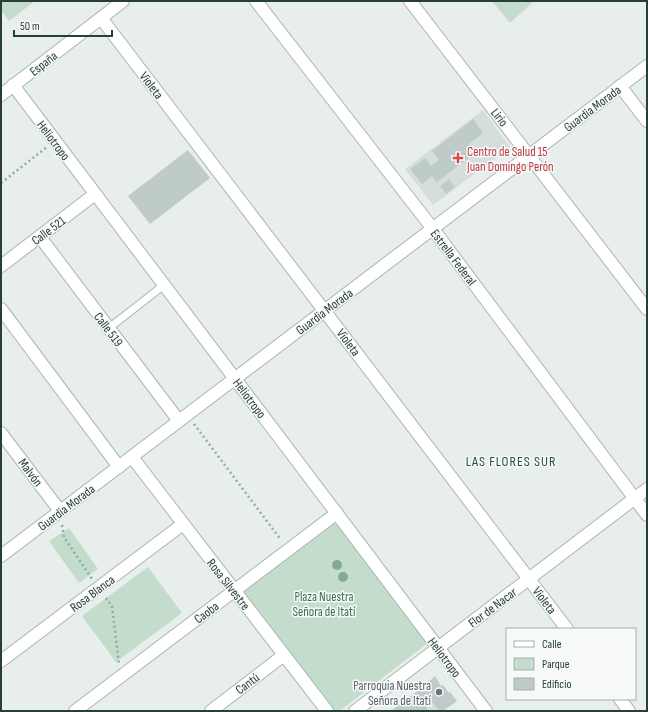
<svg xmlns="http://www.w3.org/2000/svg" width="648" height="712" viewBox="0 0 648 712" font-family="'Sofia Sans Condensed',sans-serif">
  <rect width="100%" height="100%" fill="#e7eeeb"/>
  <g fill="#d5deda">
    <polygon points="483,110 510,147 433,205 405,169"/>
    <polygon points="422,688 439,711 391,711"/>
  </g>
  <g fill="#c3dccb">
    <polygon points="1,1 35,1 9,21 1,10"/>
    <polygon points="492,1 534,1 510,23"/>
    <polygon points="331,523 335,523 338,526 425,640 426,643 424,646 342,709 337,711 332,709 245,595 244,592 246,589"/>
    <polygon points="69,528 98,569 79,583 49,541"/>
    <polygon points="148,567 182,613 116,662 82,616"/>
  </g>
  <g fill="#bfcbc7">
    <polygon points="473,119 483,133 469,144 476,152 437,182 432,176 422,184 410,169 425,158 431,166 439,160 432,151"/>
    <polygon points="188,150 210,178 150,224 128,196"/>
    <polygon points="449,179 455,187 446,194 440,186"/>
    <polygon points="435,676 441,686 443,685 449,693 450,692 457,701 443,711 439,711 429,698 423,702 429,711 391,711 422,688"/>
  </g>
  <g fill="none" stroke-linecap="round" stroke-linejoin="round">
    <defs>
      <polyline id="lane" points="109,328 164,285"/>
      <g id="street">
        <polyline points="256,1 433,229 647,515"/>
        <polyline points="410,1 647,309"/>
        <polyline points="101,18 567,629"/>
        <polyline points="13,85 486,711"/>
        <polyline points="620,86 647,121"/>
        <polyline points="1,95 123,1"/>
        <polyline points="40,237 179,421"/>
        <polyline points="1,266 95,194"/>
        <polyline points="1,309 119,467"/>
        <polyline points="1,433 60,511"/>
        <polyline points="132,457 327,711"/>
        <polyline points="1,556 647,66"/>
        <polyline points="1,661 183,524"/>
        <polyline points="620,699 629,711"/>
        <polyline points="75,711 337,513"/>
        <polyline points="211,711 284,655"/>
        <polyline points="355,711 647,489"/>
      </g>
    </defs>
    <use href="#lane" stroke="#aab6b2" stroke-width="9"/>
    <use href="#street" stroke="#aab6b2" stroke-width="14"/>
    <g stroke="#8baea4" stroke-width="2.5" stroke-dasharray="2 3" stroke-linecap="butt">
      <polyline points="1,183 47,147"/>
      <polyline points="194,424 281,540"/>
      <polyline points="62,525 64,537 92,579"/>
      <polyline points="106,598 112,606 119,664"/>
    </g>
    <use href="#lane" stroke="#fff" stroke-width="7"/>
    <use href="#street" stroke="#fff" stroke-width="12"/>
  </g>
  <g fill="#86a995">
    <circle cx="337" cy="565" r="5"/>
    <circle cx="343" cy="577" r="5"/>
  </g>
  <path fill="#e0444e" stroke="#f7faf9" stroke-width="1.5" d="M456 152h4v4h4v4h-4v4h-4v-4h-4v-4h4z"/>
  <circle fill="#6b7280" stroke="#f7faf9" stroke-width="1.5" cx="439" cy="692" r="4"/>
  <g text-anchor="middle" stroke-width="3" stroke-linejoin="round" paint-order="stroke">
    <g font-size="13" fill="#273e39" stroke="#f7faf9">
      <text transform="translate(43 63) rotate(-38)" y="5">España</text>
      <text transform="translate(152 85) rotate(53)" y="5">Violeta</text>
      <text transform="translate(592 108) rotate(-37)" y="5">Guardia Morada</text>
      <text transform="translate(500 117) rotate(52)" y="5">Lirio</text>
      <text transform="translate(54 140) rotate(53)" y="5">Heliotropo</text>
      <text transform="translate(48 230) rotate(-37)" y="5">Calle 521</text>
      <text transform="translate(454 257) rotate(53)" y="5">Estrella Federal</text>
      <text transform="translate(324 311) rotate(-37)" y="5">Guardia Morada</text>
      <text transform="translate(109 329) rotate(53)" y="5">Calle 519</text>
      <text transform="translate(349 342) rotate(53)" y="5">Violeta</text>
      <text transform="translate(250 398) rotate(53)" y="5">Heliotropo</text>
      <text transform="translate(31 472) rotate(53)" y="5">Malvón</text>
      <text transform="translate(66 507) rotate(-37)" y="5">Guardia Morada</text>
      <text transform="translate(229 584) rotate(52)" y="5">Rosa Silvestre</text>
      <text transform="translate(92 593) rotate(-37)" y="5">Rosa Blanca</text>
      <text transform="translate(545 600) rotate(53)" y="5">Violeta</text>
      <text transform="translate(492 607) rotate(-37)" y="5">Flor de Nacar</text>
      <text transform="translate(206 612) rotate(-37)" y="5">Caoba</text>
      <text transform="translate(445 657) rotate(53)" y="5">Heliotropo</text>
      <text transform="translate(247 683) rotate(-37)" y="5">Cantú</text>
    </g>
    <g font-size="13" fill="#be3a42" stroke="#f7faf9" text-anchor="start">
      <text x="467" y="156">Centro de Salud 15<tspan x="467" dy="15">Juan Domingo Perón</tspan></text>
    </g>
    <g font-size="13" fill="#36714f" stroke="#f7faf9">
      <text x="324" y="601">Plaza Nuestra<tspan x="324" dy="15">Señora de Itatí</tspan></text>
    </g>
    <g font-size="13" fill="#5b616d" stroke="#f7faf9" text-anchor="end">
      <text x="431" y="690">Parroquia Nuestra<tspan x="431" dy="15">Señora de Itatí</tspan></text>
    </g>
    <g font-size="14" letter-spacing="1" fill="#254e46" stroke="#f7faf9">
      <text x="511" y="466">LAS FLORES SUR</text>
    </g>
  </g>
  <rect width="648" height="712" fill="none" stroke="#273e39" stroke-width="4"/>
  <rect x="506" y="628" width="130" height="72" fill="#f7faf9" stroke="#a4afac"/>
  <rect x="514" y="641" width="20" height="6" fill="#ffffff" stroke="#a4afac"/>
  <text x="542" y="648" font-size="12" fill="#273e39">Calle</text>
  <rect x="514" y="658" width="20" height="12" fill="#c3dccb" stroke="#a4afac"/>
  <text x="542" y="668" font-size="12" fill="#273e39">Parque</text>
  <rect x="514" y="678" width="20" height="12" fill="#bfcbc7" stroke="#a4afac"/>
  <text x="542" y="688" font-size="12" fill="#273e39">Edificio</text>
  <path d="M14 30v6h98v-6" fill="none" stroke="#273e39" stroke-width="2"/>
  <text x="20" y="30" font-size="12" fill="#273e39" stroke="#f7faf9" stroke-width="3" paint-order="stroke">50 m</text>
</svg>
